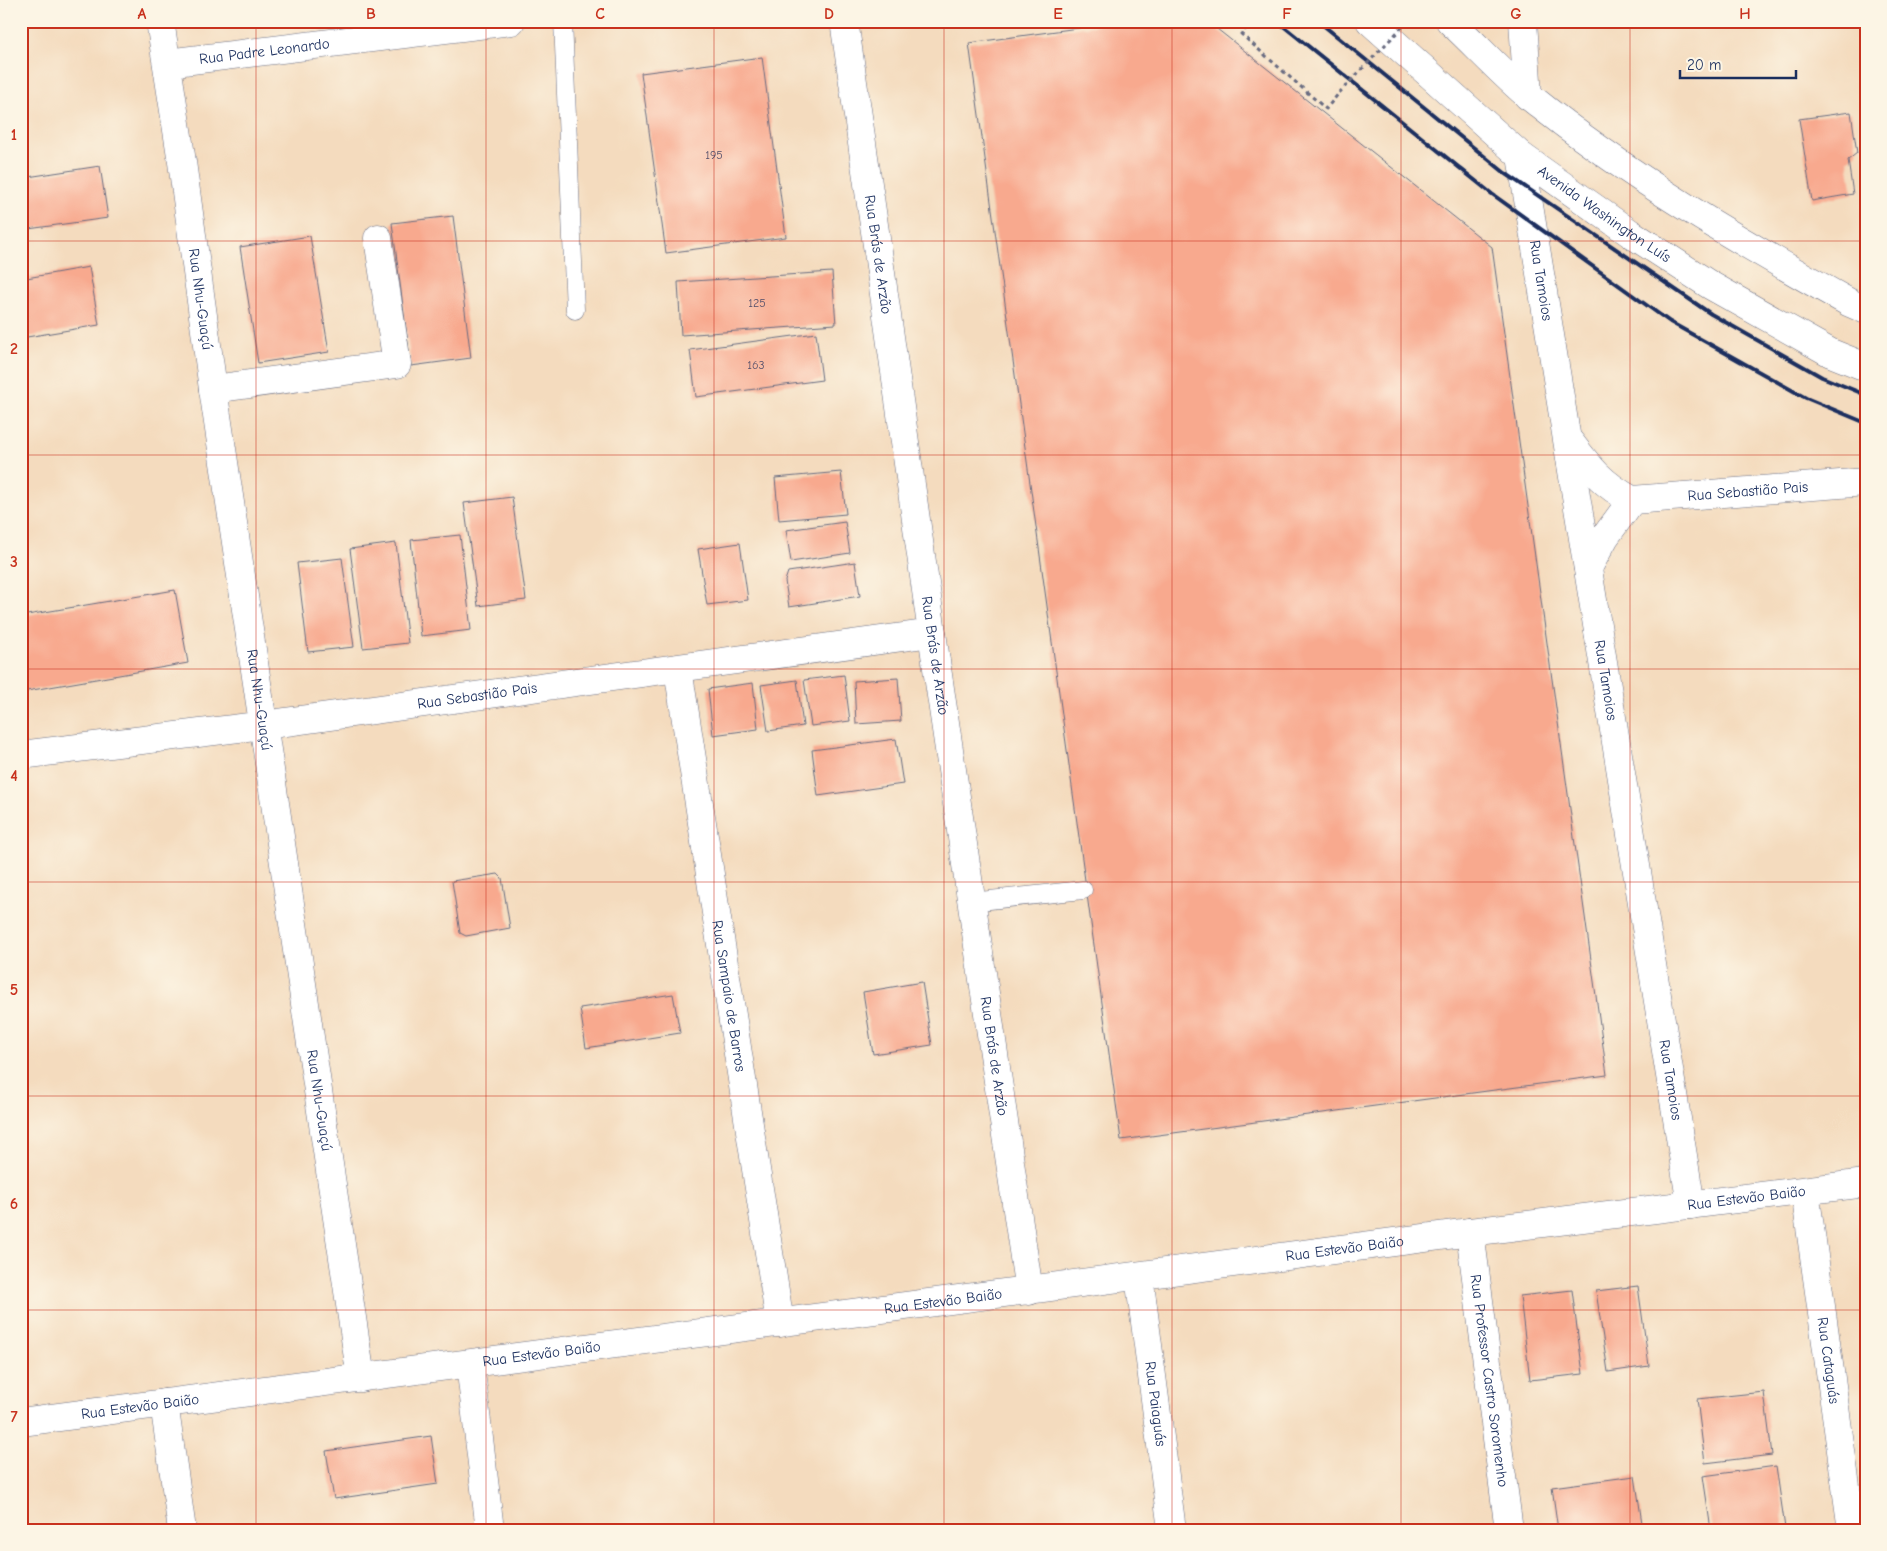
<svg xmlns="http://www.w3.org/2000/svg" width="1887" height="1551" viewBox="0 0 1887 1551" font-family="'Comic Neue',sans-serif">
  <rect width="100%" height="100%" fill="#fcf5e5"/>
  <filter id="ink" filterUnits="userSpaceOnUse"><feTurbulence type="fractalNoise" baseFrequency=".02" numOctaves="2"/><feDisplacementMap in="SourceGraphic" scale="10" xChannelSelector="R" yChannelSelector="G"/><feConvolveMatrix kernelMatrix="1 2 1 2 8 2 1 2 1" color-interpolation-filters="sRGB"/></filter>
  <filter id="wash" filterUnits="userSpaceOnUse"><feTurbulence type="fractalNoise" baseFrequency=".0096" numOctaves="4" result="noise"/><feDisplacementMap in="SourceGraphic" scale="20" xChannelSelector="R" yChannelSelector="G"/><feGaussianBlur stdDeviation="1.12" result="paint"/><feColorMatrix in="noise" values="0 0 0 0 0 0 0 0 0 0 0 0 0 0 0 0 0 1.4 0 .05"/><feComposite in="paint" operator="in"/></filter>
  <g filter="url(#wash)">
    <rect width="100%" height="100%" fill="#f4dbbe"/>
    <g id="blocks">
      <g fill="#f8a98e">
        <polygon points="1129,21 1207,21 1492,247 1607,1075 1121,1140 969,43"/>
        <polygon points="762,57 786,237 666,253 641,73"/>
        <polygon points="1851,112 1857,153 1848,160 1853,194 1812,201 1799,119"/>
        <polygon points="100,166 108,218 21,230 21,178"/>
        <polygon points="453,216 471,358 411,366 392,223"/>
        <polygon points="310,236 329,352 258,363 240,247"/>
        <polygon points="89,267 99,325 21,338 21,279"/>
        <polygon points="832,272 836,324 681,335 678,282"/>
        <polygon points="816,333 822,380 696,397 690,350"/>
        <polygon points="841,472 846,514 779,520 775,478"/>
        <polygon points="512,497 526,600 478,606 464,503"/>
        <polygon points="845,522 850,553 791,562 786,530"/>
        <polygon points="460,535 471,630 421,636 411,540"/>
        <polygon points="396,543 408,643 363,648 350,549"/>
        <polygon points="740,543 748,600 707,605 698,549"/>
        <polygon points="342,558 354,647 308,652 297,563"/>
        <polygon points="855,562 860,596 789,607 785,581 788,572"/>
        <polygon points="175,590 188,663 21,692 21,616"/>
        <polygon points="844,675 850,721 811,726 804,680"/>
        <polygon points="898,678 901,721 856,724 854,681"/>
        <polygon points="797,680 803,726 768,731 761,685"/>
        <polygon points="753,683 758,729 713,735 708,689"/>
        <polygon points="896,739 903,784 818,796 812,750"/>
        <polygon points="498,874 502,878 510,928 466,936 460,933 452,881"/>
        <polygon points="922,982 932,1045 873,1054 863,992"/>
        <polygon points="673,994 680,1033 586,1048 580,1008"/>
        <polygon points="1638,1286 1649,1366 1608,1372 1596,1291"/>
        <polygon points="1572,1290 1583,1374 1530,1380 1520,1296"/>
        <polygon points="1764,1392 1772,1455 1705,1463 1697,1399"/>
        <polygon points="431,1436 438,1484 334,1499 326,1451"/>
        <polygon points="1776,1466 1785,1528 1774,1530 1726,1530 1725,1528 1711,1530 1703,1476"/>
        <polygon points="1635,1476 1643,1530 1558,1530 1552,1487"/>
      </g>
    </g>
  </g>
  <g filter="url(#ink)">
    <use href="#blocks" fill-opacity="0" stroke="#676b80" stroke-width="1"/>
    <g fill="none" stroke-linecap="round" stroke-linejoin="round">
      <defs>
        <g id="lane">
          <polyline points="563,21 575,310"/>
          <polyline points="971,902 1083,890"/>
        </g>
        <g id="street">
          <path id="s1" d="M160,21L182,162L213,389L361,1378"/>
          <path id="s2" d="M844,21L878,252L938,675L1029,1291"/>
          <path id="s3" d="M167,63L511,21"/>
          <path id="s4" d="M1521,156L1691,1205"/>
          <polyline points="213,389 397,364 378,238"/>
          <path id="s5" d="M1570,442C1590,468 1602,484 1632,500L1866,482"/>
          <polyline points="1588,568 1605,537 1632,500"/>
          <path id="s6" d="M678,669L780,1323"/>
          <path id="s7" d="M21,755L264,725L932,633"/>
          <path id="s8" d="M1805,1191L1852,1530"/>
          <path id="s9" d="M1470,1232L1509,1530"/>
          <path id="s10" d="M1139,1276L1172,1530"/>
          <polyline points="470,1364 490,1530"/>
          <polyline points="164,1403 182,1530"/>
          <path id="s11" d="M21,1422L1470,1232L1866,1183"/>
        </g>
        <polyline id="secondary" points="1523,21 1528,96"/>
        <g id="highway">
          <path id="s12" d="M1370,21L1521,156L1630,233L1710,285L1831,353L1866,367"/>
          <path d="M1450,21C1477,46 1502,74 1530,97C1629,177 1739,241 1850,303L1866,310"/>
        </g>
      </defs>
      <use href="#lane" stroke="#676b80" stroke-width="19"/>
      <use href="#street" stroke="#676b80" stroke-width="29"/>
      <use href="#secondary" stroke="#676b80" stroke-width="29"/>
      <use href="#highway" stroke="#676b80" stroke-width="29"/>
      <polyline stroke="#676b80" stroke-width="3" stroke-dasharray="4 4" stroke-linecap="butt" points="1252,21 1241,34 1326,109 1339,93"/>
      <use href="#lane" stroke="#fff" stroke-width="18"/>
      <use href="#street" stroke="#fff" stroke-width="28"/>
      <use href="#secondary" stroke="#fff" stroke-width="28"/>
      <use href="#highway" stroke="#fff" stroke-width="28"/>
      <g stroke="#1b2f5e" stroke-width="4">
        <polyline points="1277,21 1492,194 1670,322 1806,398 1866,423"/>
        <polyline points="1318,21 1505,173 1711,314 1822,377 1866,395"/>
      </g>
      <polyline stroke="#676b80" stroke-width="3" stroke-dasharray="4 4" stroke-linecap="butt" points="1339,93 1408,21"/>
    </g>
  </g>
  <path fill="none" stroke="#c8321e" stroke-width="1" stroke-opacity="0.55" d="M256,21V1530M486,21V1530M714,21V1530M944,21V1530M1172,21V1530M1401,21V1530M1630,21V1530M21,241H1866M21,455H1866M21,669H1866M21,882H1866M21,1096H1866M21,1310H1866"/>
  <g text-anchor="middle" stroke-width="4" stroke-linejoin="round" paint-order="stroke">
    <g font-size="12" fill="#524e6a">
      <text x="714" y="159">195</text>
      <text x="757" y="307">125</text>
      <text x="756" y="369">163</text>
    </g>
    <g font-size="15" fill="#1b2f5e" stroke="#fcf5e5">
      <text dy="5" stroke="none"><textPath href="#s3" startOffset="98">Rua Padre Leonardo</textPath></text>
      <text dy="5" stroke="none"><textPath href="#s12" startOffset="304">Avenida Washington Luís</textPath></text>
      <text dy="5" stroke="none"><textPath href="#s2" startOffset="236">Rua Brás de Arzão</textPath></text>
      <text dy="5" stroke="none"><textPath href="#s4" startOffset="126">Rua Tamoios</textPath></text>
      <text dy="5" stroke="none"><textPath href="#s1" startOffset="281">Rua Nhu-Guaçú</textPath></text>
      <text dy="5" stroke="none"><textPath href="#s5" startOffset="202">Rua Sebastião Pais</textPath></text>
      <text dy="5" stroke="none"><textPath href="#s2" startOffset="641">Rua Brás de Arzão</textPath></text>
      <text dy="5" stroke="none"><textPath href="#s4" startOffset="531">Rua Tamoios</textPath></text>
      <text dy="5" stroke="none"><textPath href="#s7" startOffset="460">Rua Sebastião Pais</textPath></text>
      <text dy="5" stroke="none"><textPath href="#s1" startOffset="686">Rua Nhu-Guaçú</textPath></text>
      <text dy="5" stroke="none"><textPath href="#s6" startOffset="331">Rua Sampaio de Barros</textPath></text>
      <text dy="5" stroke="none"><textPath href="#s2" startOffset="1046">Rua Brás de Arzão</textPath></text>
      <text dy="5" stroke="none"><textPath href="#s4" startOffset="936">Rua Tamoios</textPath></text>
      <text dy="5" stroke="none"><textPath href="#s1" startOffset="1091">Rua Nhu-Guaçú</textPath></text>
      <text dy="5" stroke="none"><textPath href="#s11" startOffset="1740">Rua Estevão Baião</textPath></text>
      <text dy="5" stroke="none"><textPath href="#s11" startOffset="1335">Rua Estevão Baião</textPath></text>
      <text dy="5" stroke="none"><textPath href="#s11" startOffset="930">Rua Estevão Baião</textPath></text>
      <text dy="5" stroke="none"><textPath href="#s11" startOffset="525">Rua Estevão Baião</textPath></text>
      <text dy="5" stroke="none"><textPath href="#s8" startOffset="171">Rua Cataguás</textPath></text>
      <text dy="5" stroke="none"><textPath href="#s9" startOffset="150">Rua Professor Castro Soromenho</textPath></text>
      <text dy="5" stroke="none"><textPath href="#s10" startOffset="129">Rua Paiaguás</textPath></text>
      <text dy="5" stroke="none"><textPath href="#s11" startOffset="120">Rua Estevão Baião</textPath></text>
    </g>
  </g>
  <rect width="1887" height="1551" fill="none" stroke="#fcf5e5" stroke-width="55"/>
  <path d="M1680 70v8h116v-8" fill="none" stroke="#1b2f5e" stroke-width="2.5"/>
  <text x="1687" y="70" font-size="15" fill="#1b2f5e" stroke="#fcf5e5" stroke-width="4" paint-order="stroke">20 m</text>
  <rect x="28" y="28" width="1832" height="1496" fill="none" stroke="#c8321e" stroke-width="2"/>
  <g font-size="16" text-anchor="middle" font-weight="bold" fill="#c8321e">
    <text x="142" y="19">A</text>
    <text x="371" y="19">B</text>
    <text x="600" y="19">C</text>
    <text x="829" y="19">D</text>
    <text x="1058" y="19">E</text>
    <text x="1287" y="19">F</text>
    <text x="1516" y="19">G</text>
    <text x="1745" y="19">H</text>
    <text x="14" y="140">1</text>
    <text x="14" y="354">2</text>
    <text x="14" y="567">3</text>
    <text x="14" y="781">4</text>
    <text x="14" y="995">5</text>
    <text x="14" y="1209">6</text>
    <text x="14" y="1422">7</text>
  </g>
</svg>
